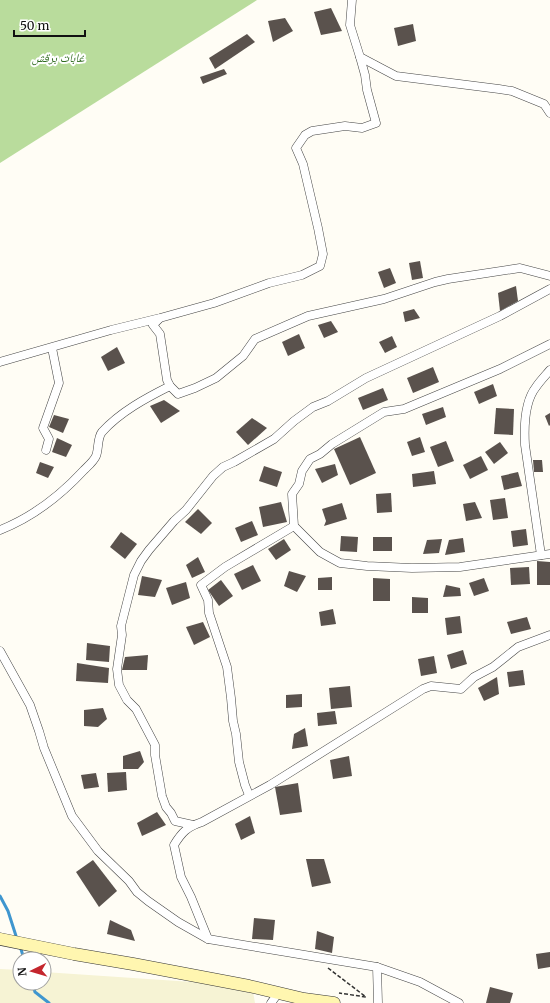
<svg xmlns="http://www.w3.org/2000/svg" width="550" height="1003" viewBox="0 0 550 1003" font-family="Merriweather,'Noto Naskh Arabic',serif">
  <rect width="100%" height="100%" fill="#fffdf5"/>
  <polygon fill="#f6f3d4" points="0,969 20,970 20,983 44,983 44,972 252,986 255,1003 0,1003"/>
  <polygon fill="#b9dc9c" points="0,0 257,0 0,163"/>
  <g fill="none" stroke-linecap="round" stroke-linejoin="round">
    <g stroke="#3f96cf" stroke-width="3">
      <polyline points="0,896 8,911 17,939"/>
      <polyline points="20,946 24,959"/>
      <polyline points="32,983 35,992 49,1003"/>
    </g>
  </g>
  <g fill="#5a524d">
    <polygon points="331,8 342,31 321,35 314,12"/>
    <polygon points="285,18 293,31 273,42 268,21"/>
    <polygon points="413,24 416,41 398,46 394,28"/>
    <polygon points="247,34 255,42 215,69 209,58"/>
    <polygon points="224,69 227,74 203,84 200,77"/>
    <polygon points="420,261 423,278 412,280 409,263"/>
    <polygon points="390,268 396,283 384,288 378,272"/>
    <polygon points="516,286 518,301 500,311 498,293"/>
    <polygon points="414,309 420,318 405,322 403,312"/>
    <polygon points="331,321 338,332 324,338 318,325"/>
    <polygon points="299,334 305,348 288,356 282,342"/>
    <polygon points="392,336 397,347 385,353 379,342"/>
    <polygon points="117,347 125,363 108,371 101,357"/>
    <polygon points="433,367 439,382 413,393 407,378"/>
    <polygon points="493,384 497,396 479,404 474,392"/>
    <polygon points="383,388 388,400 363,410 358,398"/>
    <polygon points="164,400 180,411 161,423 150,406"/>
    <polygon points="443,407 446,417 426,425 422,414"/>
    <polygon points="496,408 514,409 513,435 494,434"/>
    <polygon points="550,413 550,425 549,426 545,416"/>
    <polygon points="54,415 69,419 63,433 49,427"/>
    <polygon points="252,418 267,428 248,445 236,432"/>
    <polygon points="360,437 376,473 350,485 334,449"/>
    <polygon points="420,437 425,452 412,456 407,442"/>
    <polygon points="57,438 72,445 66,457 52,452"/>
    <polygon points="446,441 454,461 438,467 430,447"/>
    <polygon points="500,442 508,453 494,464 485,452"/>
    <polygon points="481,456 488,470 470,479 463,465"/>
    <polygon points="533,460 542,460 543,472 534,472"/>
    <polygon points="40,462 54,467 48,478 36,473"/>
    <polygon points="335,464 338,475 322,483 315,469"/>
    <polygon points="264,466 282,472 277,487 259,481"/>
    <polygon points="434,471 436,484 413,487 412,474"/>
    <polygon points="518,472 522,486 504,490 501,476"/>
    <polygon points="391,493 392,512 377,513 376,494"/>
    <polygon points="505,498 508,518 493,520 490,500"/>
    <polygon points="281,502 287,522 263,527 259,507"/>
    <polygon points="475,502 482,518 466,521 463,504"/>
    <polygon points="342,503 347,519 324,526 326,521 322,509"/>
    <polygon points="198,509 212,523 201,534 185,522"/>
    <polygon points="252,521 258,535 241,542 235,528"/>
    <polygon points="526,529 528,545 513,547 511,531"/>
    <polygon points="121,532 137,544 125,559 110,547"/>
    <polygon points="341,536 358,537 357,552 340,551"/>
    <rect x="373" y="537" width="19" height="14"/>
    <polygon points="463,538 465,552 445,555 449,540"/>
    <polygon points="284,539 291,550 276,560 268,549"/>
    <polygon points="442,539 439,553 423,554 427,540"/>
    <polygon points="198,557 205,572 192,578 186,565"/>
    <polygon points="537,561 550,562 550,585 537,585"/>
    <polygon points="253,565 261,581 242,590 234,574"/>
    <polygon points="529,567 530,584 511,585 510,568"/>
    <polygon points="289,571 306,576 297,592 284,586"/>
    <polygon points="142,576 162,580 155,597 138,595"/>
    <polygon points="332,577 332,590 318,590 318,578"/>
    <polygon points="373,578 390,579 390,601 373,601"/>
    <polygon points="484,578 489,591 474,596 469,583"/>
    <polygon points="221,580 233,596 219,606 208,590"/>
    <polygon points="186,582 190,598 172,605 166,588"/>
    <polygon points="446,585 460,588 461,596 443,597"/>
    <polygon points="412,597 428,598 428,613 412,613"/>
    <polygon points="333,609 336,624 321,626 319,612"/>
    <polygon points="460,616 462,633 447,635 445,618"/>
    <polygon points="527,617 531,629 511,634 507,622"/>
    <polygon points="203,622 210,637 194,645 186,627"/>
    <polygon points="87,643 110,646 109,662 86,660"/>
    <polygon points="463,650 467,664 451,669 447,655"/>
    <polygon points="148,655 147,670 122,670 125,657"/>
    <polygon points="434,656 437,673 421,676 418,659"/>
    <polygon points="77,663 109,668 108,683 76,681"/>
    <polygon points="523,670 525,685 509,687 507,672"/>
    <polygon points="497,677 499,694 484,701 478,688"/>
    <polygon points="350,686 352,707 331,709 329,688"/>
    <polygon points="302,694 302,707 286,708 286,695"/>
    <polygon points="103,708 107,719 98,727 84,726 84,710"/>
    <polygon points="335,711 337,724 318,726 317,713"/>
    <polygon points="305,728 308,746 292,749 294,734"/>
    <polygon points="140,751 144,762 138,769 123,769 123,756"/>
    <polygon points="349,756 352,776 333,779 330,760"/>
    <polygon points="126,772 127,790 108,792 107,773"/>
    <polygon points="96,773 99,787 84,789 81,775"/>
    <polygon points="298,783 302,812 280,815 275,787"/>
    <polygon points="157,812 166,825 142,836 137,823"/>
    <polygon points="250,816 255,833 241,840 235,824"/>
    <polygon points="306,859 324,859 331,883 312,887"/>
    <polygon points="93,860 117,891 99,907 76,872"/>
    <polygon points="254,918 275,920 273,940 252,939"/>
    <polygon points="110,920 131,930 135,941 107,934"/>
    <polygon points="317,931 334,937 332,953 315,949"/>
    <polygon points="550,952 550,967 538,969 536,954"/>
    <polygon points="490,987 513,993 510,1003 486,1003"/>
  </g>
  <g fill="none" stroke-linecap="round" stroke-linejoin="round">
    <defs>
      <g id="minor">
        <polyline points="352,0 350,25 360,57 396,76 499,89 512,91 544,104 550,113"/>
        <polyline points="159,319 153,325 160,334 167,380 170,386 178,394 195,388 216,378 243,356 255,339 308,316 384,299 435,282 448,279 520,268 550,276"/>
        <polyline points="550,344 500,369 404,409 384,412 332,444 320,454 310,459 302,471 299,484 292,494 294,526 320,552 329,557 340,563 367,566 412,568 460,567 550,554"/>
        <polyline points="0,362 111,330 160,318 214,303 269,283 302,275 320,266 323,254 318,228 303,164 296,148 305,135 312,131 345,126 362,128 376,123 367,90 365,75 360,57"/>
        <polyline points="46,450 49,439 43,428 59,383 52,348"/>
        <path d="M0,530C33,517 60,496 84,470C88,466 94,461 96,456C99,449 97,438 102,432C120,412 146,398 170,386"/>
        <path d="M541,555L525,445C524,427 524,402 536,387C540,381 545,376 550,370"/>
        <polyline points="0,651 30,705 39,731 44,748 72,816 98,851 129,881 137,892 148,901 178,922 208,939 377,967 378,1003"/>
        <polyline points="249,795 245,785 239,762 236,734 233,721 231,698 227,667 209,613 208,600 201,585 225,567 294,526"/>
        <polyline points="193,825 175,821 171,813 166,807 162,796 155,755 155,745 136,709 127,700 119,685 117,669 122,635 121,626 134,575 141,561 149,550 174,521 186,510 213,476 223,467 234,462 274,439 294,421 313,407 328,401 366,378 500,316 550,289"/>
        <path d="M208,939L191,897L181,877L174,845C182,832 187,827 202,822L270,785L423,689L431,686L461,689L474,677L493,667L518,647L550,635"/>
        <polyline points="377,967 420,982 459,1003"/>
        <polyline points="271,1003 279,992"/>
      </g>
      <polyline id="secondary" points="0,939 74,954 133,964 249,986 304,999 334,1003"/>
    </defs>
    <use href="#minor" stroke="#444" stroke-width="9"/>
    <use href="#secondary" stroke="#333" stroke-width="13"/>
    <polyline stroke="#333" stroke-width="1.5" stroke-dasharray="4 2" stroke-linecap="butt" points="328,968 366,997 339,993"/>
    <use href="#minor" stroke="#fff" stroke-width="8"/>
    <use href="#secondary" stroke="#fff6b0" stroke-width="12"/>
  </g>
  <g text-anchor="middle" stroke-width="4" stroke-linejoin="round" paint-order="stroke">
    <g font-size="12" font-style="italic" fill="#2f6b1f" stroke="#fff">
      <text x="58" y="62">غابات برقش</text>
    </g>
  </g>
  <g transform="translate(32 971) rotate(265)"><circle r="19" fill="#ffffff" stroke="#a0a0a0"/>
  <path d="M0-3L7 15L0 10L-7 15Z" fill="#c4262e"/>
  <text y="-6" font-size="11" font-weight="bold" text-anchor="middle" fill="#111111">N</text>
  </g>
  <path d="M14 30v6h71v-6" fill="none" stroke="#111111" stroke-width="2"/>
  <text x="20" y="30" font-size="12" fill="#111111" stroke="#ffffff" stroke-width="3" paint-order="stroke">50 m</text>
</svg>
